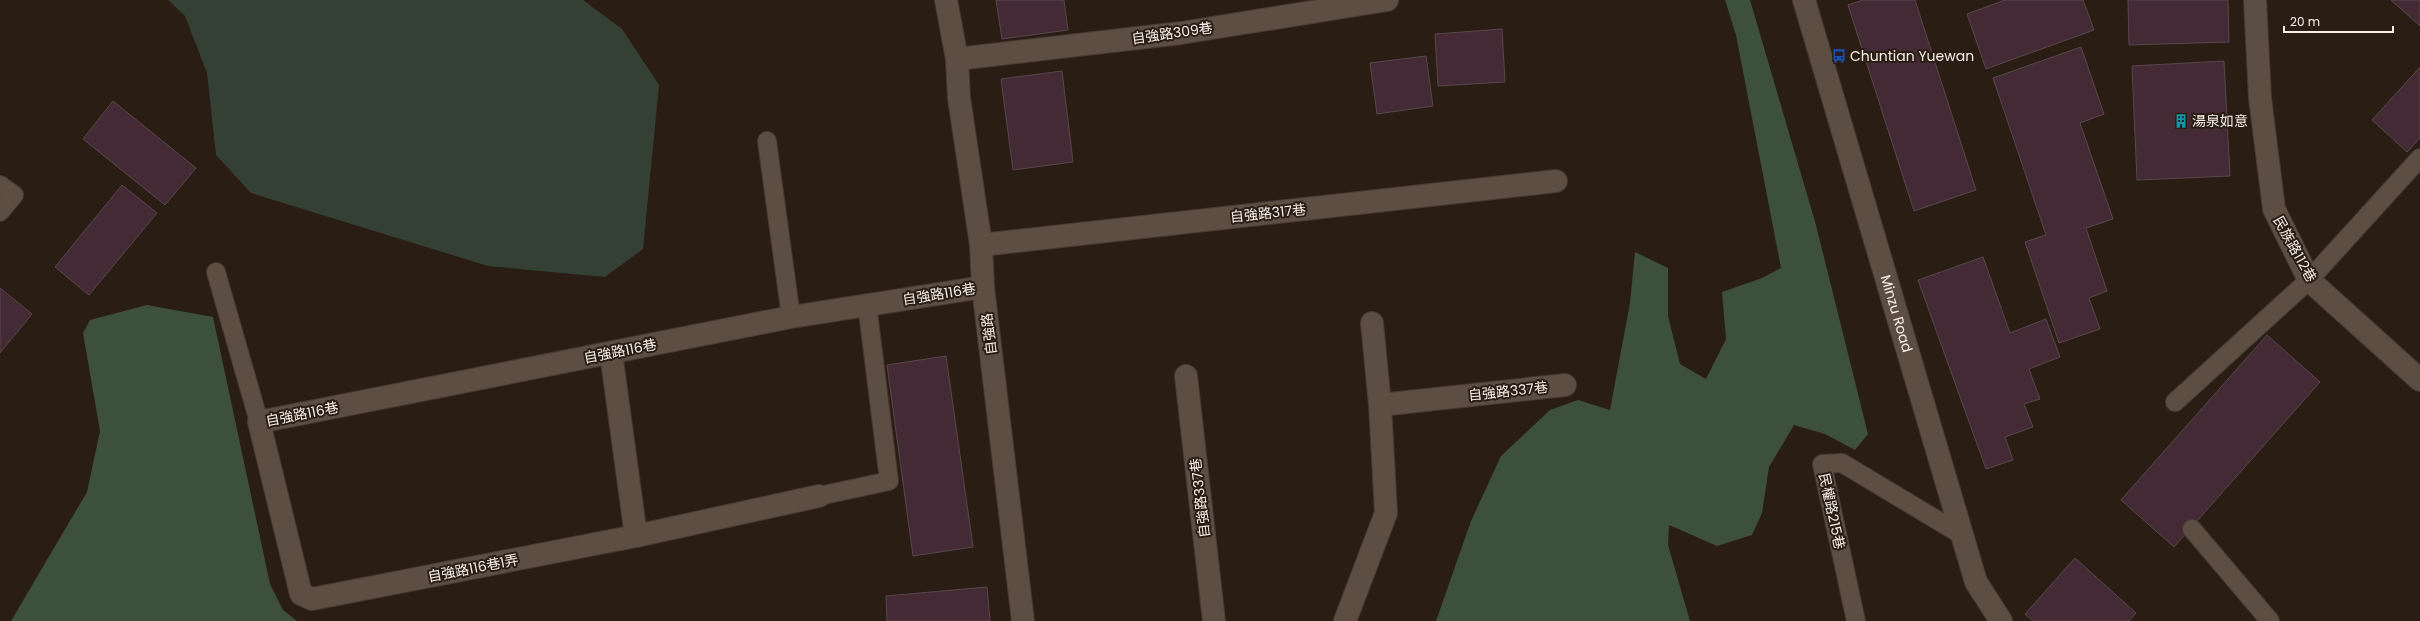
<svg xmlns="http://www.w3.org/2000/svg" width="2420" height="621" viewBox="0 0 2420 621" font-family="Poppins,'Noto Sans TC',sans-serif">
  <rect width="100%" height="100%" fill="#2a1d14"/>
  <polygon fill="#354034" points="168,0 583,0 622,29 659,85 643,249 605,277 488,266 251,193 216,155 207,73 185,16"/>
  <g fill="#3d503c">
    <polygon points="1725,0 1750,0 1816,225 1868,434 1855,450 1825,434 1794,425 1769,467 1762,513 1752,535 1717,546 1669,525 1668,545 1690,621 1436,621 1471,521 1501,456 1550,410 1578,400 1610,410 1630,303 1635,252 1668,268 1668,316 1680,364 1706,379 1726,339 1722,292 1762,278 1781,268 1736,35"/>
    <polygon points="147,305 213,317 270,584 283,610 297,621 11,621 87,492 100,431 83,333 90,320"/>
  </g>
  <g fill="#442a34" stroke="#59474d">
    <polygon points="996,0 1064,0 1068,30 1002,39"/>
    <polygon points="1863,0 1915,0 1976,190 1914,211 1848,5"/>
    <polygon points="2005,0 2083,0 2094,30 1986,69 1967,14"/>
    <polygon points="2128,0 2228,0 2229,42 2129,45"/>
    <polygon points="2391,0 2420,0 2420,26"/>
    <polygon points="1502,29 1505,82 1438,86 1435,34"/>
    <polygon points="2081,47 2104,114 2080,123 2113,219 2086,228 2107,291 2089,298 2100,329 2059,343 2025,242 2046,235 1993,78"/>
    <polygon points="1426,56 1433,106 1377,114 1370,63"/>
    <polygon points="2224,61 2230,176 2137,180 2132,66"/>
    <polygon points="2420,67 2420,138 2407,152 2372,120"/>
    <polygon points="1062,71 1073,162 1013,170 1001,79"/>
    <polygon points="113,101 196,168 165,205 83,139"/>
    <polygon points="122,185 157,213 89,295 55,267"/>
    <polygon points="1983,257 2010,333 2046,319 2060,357 2029,369 2040,399 2024,404 2033,427 2005,437 2013,460 1986,469 1918,280"/>
    <polygon points="0,288 32,314 0,353"/>
    <polygon points="2267,335 2320,382 2174,547 2121,500"/>
    <polygon points="946,356 973,547 913,556 887,365"/>
    <polygon points="2075,558 2136,613 2129,621 2033,621 2025,614"/>
    <polygon points="987,587 990,621 887,621 886,596"/>
  </g>
  <g fill="none" stroke-linecap="round" stroke-linejoin="round">
    <defs>
      <g id="service">
        <polyline points="767,141 791,317"/>
        <polyline points="0,185 14,195 0,212"/>
        <polyline points="216,272 259,422"/>
        <polyline points="2175,402 2309,280 2420,158"/>
        <polyline points="819,496 889,481 867,304"/>
        <polyline points="2192,529 2270,621"/>
        <polyline points="1856,621 1822,464 1842,463 1962,535"/>
      </g>
      <g id="minor">
        <polyline points="946,0 957,59 959,98 981,245 983,287 1023,621"/>
        <path id="s1" d="M1804,0L1976,582L2001,621"/>
        <polyline points="2255,0 2260,98 2274,209 2309,280 2420,380"/>
        <polyline points="957,59 1181,33 1387,0"/>
        <polyline points="981,245 1556,181"/>
        <polyline points="611,353 636,536"/>
        <polyline points="1186,376 1214,621"/>
        <polyline points="1380,405 1565,385"/>
        <polyline points="819,496 636,536 312,599 301,594 259,422 791,317 983,287"/>
        <polyline points="1345,621 1386,513 1380,405 1372,323"/>
      </g>
    </defs>
    <use href="#service" stroke="#453a35" stroke-width="20"/>
    <use href="#minor" stroke="#453a35" stroke-width="24"/>
    <use href="#service" stroke="#5d4e44" stroke-width="18"/>
    <use href="#minor" stroke="#5d4e44" stroke-width="22"/>
  </g>
  <defs>
    <symbol id="bus-bare" viewBox="-9 -9 18 18"><path d="M-5-6H5V4H4V6H2V4H-2V6H-4V4H-5ZM-3.5-4V0h7V-4ZM-3.5 1.2v1.5H-2V1.2ZM2 1.2v1.5H3.5V1.2Z" fill="#1a4fb4" stroke="#2a1d14" stroke-width="2.5" paint-order="stroke"/></symbol>
    <symbol id="building-bare" viewBox="-9 -9 18 18"><path d="M-4-6H4V6H1V3H-1V6H-4ZM-2.5-4.3h1.7v1.8h-1.7ZM.8-4.3h1.7v1.8H.8ZM-2.5-1h1.7V.8h-1.7ZM.8-1h1.7V.8H.8Z" fill="#0f9aa8" stroke="#2a1d14" stroke-width="2.5" paint-order="stroke"/></symbol>
  </defs>
  <g fill-rule="evenodd">
    <use href="#bus-bare" x="1829" y="46" width="20" height="20"/>
    <use href="#building-bare" x="2171" y="111" width="20" height="20"/>
  </g>
  <g text-anchor="middle" stroke-width="4" stroke-linejoin="round" paint-order="stroke">
    <g font-size="14" fill="#f8efe9" stroke="#2a1d14">
      <text transform="translate(1172 33) rotate(-8)" y="5">自強路309巷</text>
      <text transform="translate(1268 213) rotate(-6)" y="5">自強路317巷</text>
      <text transform="translate(2295 249) rotate(61)" y="5">民族路112巷</text>
      <text transform="translate(939 294) rotate(-9)" y="5">自強路116巷</text>
      <text dy="5" stroke="none"><textPath href="#s1" startOffset="327">Minzu Road</textPath></text>
      <text transform="translate(989 334) rotate(-97)" y="5">自強路</text>
      <text transform="translate(620 351) rotate(-11)" y="5">自強路116巷</text>
      <text transform="translate(1508 391) rotate(-6)" y="5">自強路337巷</text>
      <text transform="translate(302 414) rotate(-11)" y="5">自強路116巷</text>
      <text transform="translate(1200 498) rotate(-97)" y="5">自強路337巷</text>
      <text transform="translate(1832 511) rotate(78)" y="5">民權路215巷</text>
      <text transform="translate(473 568) rotate(-11)" y="5">自強路116巷1弄</text>
    </g>
    <g font-size="14" fill="#f8efe9" stroke="#2a1d14" text-anchor="start">
      <text x="1850" y="61">Chuntian Yuewan</text>
      <text x="2192" y="126">湯泉如意</text>
    </g>
  </g>
  <path d="M2284 26v6h109v-6" fill="none" stroke="#f8efe9" stroke-width="2"/>
  <text x="2290" y="26" font-size="12" fill="#f8efe9" stroke="#2a1d14" stroke-width="3" paint-order="stroke">20 m</text>
</svg>
